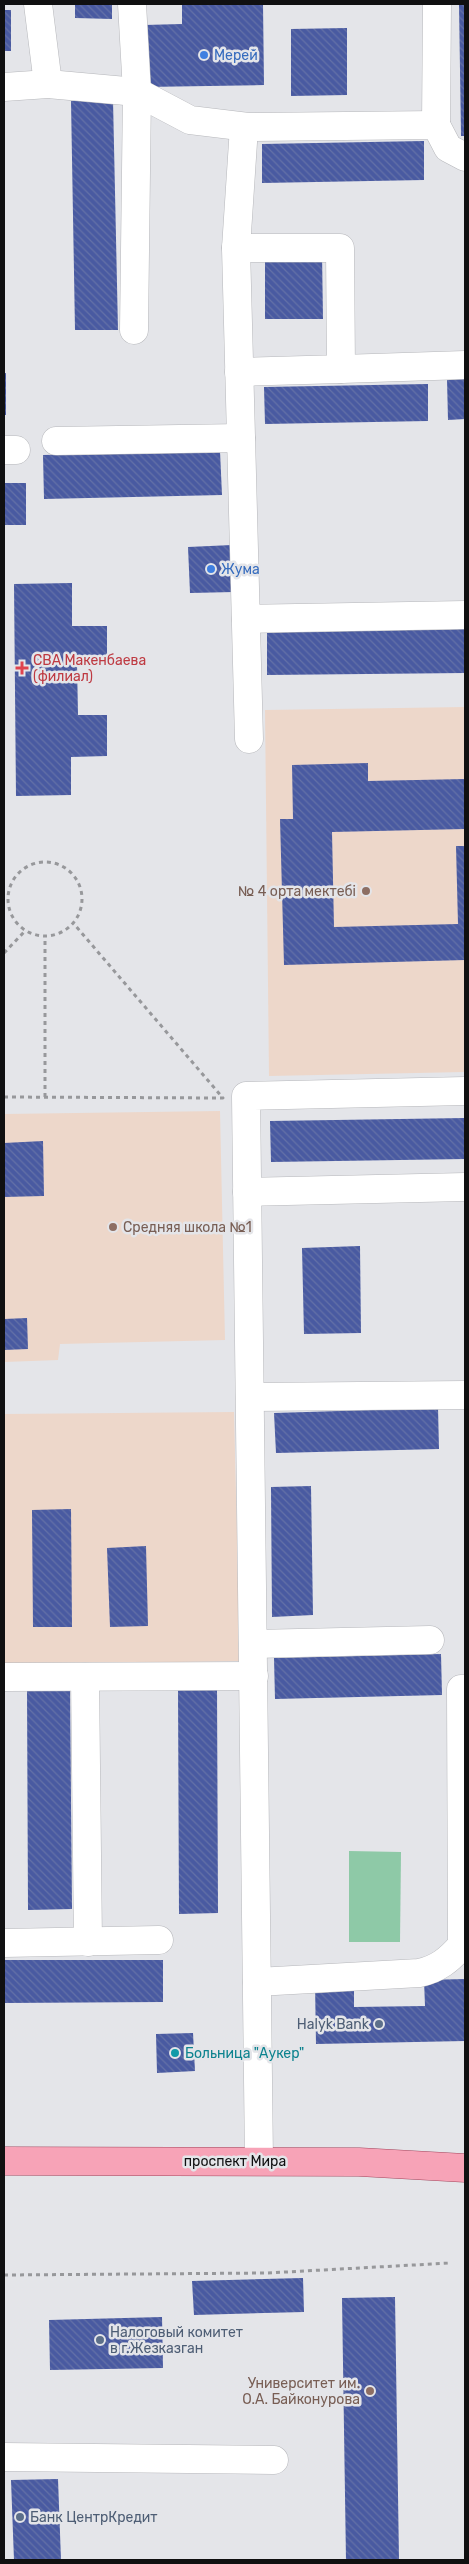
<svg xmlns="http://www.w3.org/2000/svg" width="469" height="2564" viewBox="0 0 469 2564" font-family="Rubik,sans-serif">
  <defs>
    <pattern id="building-back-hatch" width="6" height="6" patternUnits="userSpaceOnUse" patternTransform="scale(1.25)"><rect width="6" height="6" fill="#495aa1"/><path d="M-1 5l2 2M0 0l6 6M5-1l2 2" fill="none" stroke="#6471a7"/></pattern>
  </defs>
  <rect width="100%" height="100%" fill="#e4e5e9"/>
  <g fill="#edd7ca">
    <polygon points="465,707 465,1072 269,1076 265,710"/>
    <polygon points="220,1111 225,1340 60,1344 58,1360 4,1362 4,1114"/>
    <polygon points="234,1412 240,1661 4,1665 4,1414"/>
  </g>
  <polygon fill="#8ec9a7" points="349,1851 401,1852 400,1942 349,1942"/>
  <g fill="url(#building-back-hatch)">
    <polygon points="75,4 112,4 112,19 75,18"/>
    <polygon points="182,4 263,4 264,85 145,87 144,25 182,24"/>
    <polygon points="459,4 465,4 465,136 461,136"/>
    <rect x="4" y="10" width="7" height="41"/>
    <polygon points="347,28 347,95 291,96 291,29"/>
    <polygon points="113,100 118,330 75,330 71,101"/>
    <polygon points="424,141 424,180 262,183 262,144"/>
    <polygon points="265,253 322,253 323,319 265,319"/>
    <rect x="4" y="373" width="2" height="42"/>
    <polygon points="465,378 465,419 448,420 447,379"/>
    <polygon points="428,384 428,421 265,424 264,387"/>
    <polygon points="220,451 222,495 44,499 43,455"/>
    <rect x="4" y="483" width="22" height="42"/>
    <polygon points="232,545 234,592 190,593 188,547"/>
    <polygon points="72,583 72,626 107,626 107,663 77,663 78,715 107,715 107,756 71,757 71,795 16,796 14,584"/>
    <polygon points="465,629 465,673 267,675 267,631"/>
    <polygon points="368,763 368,781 465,779 465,829 332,832 334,927 458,924 456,846 465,846 465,960 284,965 280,819 293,819 292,765"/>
    <polygon points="465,1118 465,1159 271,1162 270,1121"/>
    <polygon points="43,1141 44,1196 4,1197 4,1143"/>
    <polygon points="360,1246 361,1333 304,1334 302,1248"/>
    <polygon points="27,1318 28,1349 4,1350 4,1319"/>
    <polygon points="438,1408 439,1449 276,1453 274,1413"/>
    <polygon points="311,1486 313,1615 272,1617 271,1487"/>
    <polygon points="71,1509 72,1627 33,1627 32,1510"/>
    <polygon points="146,1546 148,1626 110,1627 107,1548"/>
    <polygon points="441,1654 442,1695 275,1699 274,1658"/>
    <polygon points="178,1687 217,1687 218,1913 179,1914"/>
    <polygon points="27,1688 70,1688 72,1909 28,1910"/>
    <polygon points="4,1960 163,1960 163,2002 4,2003"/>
    <polygon points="465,1979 465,2041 316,2044 315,1983 354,1983 354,2007 425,2006 424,1980"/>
    <polygon points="193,2033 195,2071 157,2073 156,2034"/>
    <polygon points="303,2278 304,2312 194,2315 192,2281"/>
    <polygon points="395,2297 399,2560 346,2560 342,2298"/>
    <polygon points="162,2317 163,2368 50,2370 49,2320"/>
    <polygon points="58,2479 61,2560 14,2560 11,2480"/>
  </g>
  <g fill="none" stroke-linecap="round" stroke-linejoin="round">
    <defs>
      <g id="minor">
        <polyline points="38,4 48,84"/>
        <polyline points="132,4 137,92 134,330"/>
        <polyline points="4,87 48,84 137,92 190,120 248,127 436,125 448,148 465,157"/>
        <polyline points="436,125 437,4"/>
        <polyline points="244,127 236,248 249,739"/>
        <polyline points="236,248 340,248 341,369 239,372"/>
        <polyline points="341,369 465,365"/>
        <polyline points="56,441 241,438"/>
        <polyline points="4,450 16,450"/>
        <polyline points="246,619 465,615"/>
        <polyline points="247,1192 465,1187"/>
        <polyline points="250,1397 465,1395"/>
        <polyline points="253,1644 430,1640"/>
        <polyline points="4,1677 254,1676"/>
        <polyline points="85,1677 88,1942"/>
        <polyline points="4,1943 159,1940"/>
        <path d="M257,1982L419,1973C438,1969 449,1960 462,1945L461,1689H465"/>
        <polyline points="259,2161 246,1096 465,1091"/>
        <polyline points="4,2457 274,2460"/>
      </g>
      <polyline id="major" points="4,2161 359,2162 465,2168"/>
    </defs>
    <use href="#minor" stroke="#b6b7bb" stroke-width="29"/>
    <use href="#major" stroke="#a2475e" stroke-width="29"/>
    <g stroke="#97989b" stroke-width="3" stroke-dasharray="4 4" stroke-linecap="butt">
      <circle cx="45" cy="899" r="37"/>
      <polyline points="4,953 25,931"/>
      <polyline points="4,1097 223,1098 74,924"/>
      <polyline points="45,1097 45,937"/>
      <polyline points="4,2275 268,2273 450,2263"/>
    </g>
    <use href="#minor" stroke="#fff" stroke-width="28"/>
    <use href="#major" stroke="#f7a3b7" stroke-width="28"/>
  </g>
  <g fill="#3f7fe0" stroke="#e4e5e9" stroke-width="2">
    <circle cx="204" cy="55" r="5"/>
    <circle cx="211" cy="569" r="5"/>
  </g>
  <path fill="#e0444e" stroke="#e4e5e9" stroke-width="2" d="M19.5 660.5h5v5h5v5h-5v5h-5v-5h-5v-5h5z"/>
  <g fill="#8d6e63" stroke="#e4e5e9" stroke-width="2">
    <circle cx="366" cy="891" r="5"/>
    <circle cx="113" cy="1227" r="5"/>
    <circle cx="370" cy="2391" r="5"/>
  </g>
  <g fill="#5c6f8a" stroke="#e4e5e9" stroke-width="2">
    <circle cx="379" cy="2024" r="5"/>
    <circle cx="100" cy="2340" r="5"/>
    <circle cx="20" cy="2517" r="5"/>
  </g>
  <circle fill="#0f9aa8" stroke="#e4e5e9" stroke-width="2" cx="175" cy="2053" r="5"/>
  <g text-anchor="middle" stroke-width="5" stroke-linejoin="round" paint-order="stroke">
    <g font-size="14" fill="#366cbe" stroke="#e4e5e9" text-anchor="start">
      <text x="214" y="60">Мерей</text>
      <text x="221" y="574">Жума</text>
    </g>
    <g font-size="14" fill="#be3a42" stroke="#e4e5e9" text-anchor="start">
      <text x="33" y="665">СВА Макенбаева<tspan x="33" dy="16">(филиал)</tspan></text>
    </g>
    <g font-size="14" fill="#785e54" stroke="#e4e5e9" text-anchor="end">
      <text x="356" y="896">№ 4 орта мектебі</text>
      <text x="123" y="1232" text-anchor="start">Средняя школа №1</text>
      <text x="360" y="2388">Университет им.<tspan x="360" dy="16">О.А. Байконурова</tspan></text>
    </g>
    <g font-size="14" fill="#4e5e75" stroke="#e4e5e9" text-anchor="start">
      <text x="369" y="2029" text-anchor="end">Halyk Bank</text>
      <text x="110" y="2337">Налоговый комитет<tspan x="110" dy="16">в г.Жезказган</tspan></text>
      <text x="30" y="2522">Банк ЦентрКредит</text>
    </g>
    <g font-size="14" fill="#0d838f" stroke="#e4e5e9" text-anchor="start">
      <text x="185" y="2058">Больница "Аукер"</text>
    </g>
    <g font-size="14" fill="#101011" stroke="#e4e5e9">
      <text x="235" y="2166">проспект Мира</text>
    </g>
  </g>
  <rect width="469" height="2564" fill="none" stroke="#101011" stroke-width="10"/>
</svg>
